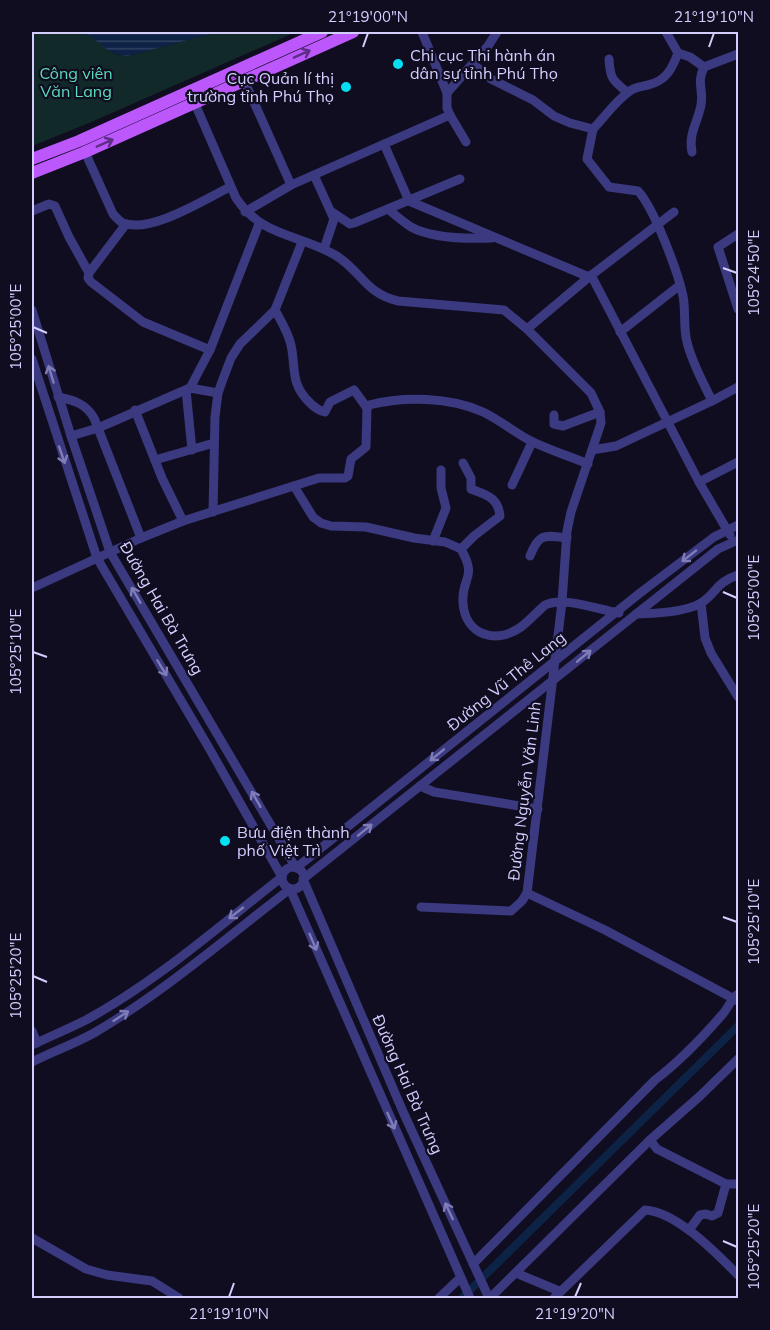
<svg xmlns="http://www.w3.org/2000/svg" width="770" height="1330" viewBox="0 0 770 1330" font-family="Mulish,sans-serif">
  <defs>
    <pattern id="water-rules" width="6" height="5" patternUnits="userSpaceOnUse" patternTransform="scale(1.5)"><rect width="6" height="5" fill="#0d2345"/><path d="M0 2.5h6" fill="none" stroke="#2f4261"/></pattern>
  </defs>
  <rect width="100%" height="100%" fill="#100d21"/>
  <path fill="#112a29" d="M32,32C46,32 71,28 84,32C103,38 102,55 128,56L218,32H296L89,123L32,146Z"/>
  <path fill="url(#water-rules)" d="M82,32H218L128,56C105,55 101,40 82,32Z"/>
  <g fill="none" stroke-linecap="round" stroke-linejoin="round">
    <polyline stroke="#0d2345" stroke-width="8" points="462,1298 738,1026"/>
    <g stroke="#3b397f" stroke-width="9">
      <polyline points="422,32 447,93 447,108 450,115 466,142"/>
      <polyline points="666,32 678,53 690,57 704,67 738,54"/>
      <path d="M609,59C610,78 612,80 627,92"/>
      <path d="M473,64L491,79L533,100L554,116L570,123L593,129C605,117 616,100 630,91C635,87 641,87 648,85C666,81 672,69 678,53"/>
      <polyline points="244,80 291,185"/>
      <path d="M189,90L236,198C263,238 297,233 335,255C361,270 364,293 398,301L504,310L527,329L591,393L600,412L601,423L571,512L567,531L562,602L527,893L605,930L738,1001"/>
      <polyline points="447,93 488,46 497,32"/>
      <path d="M593,129L587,159L609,187L638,191C654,208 678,272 683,296C686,311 683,327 687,342C692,363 703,382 712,401L738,387"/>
      <polyline points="384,144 409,201 589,277"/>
      <path d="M85,152L113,214C116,217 119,221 123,223C151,234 205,199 230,187"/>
      <path d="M692,152C688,134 698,122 701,105C704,89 696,84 704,67"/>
      <polyline points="314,175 334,219 324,249"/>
      <path d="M388,209C395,215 403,222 411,227C433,239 467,239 492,238"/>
      <polyline points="32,211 49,204 55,206 69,237 89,273"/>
      <polyline points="245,212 291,185 450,115"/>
      <polyline points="332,212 350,224 354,223 460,179"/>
      <polyline points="126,224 89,273 88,278 91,282 143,322 210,350"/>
      <polyline points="738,234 718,247 738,309"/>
      <polyline points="591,275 699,482 730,535"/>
      <polyline points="32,310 71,436 110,552 296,868 640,593 714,537 738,525"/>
      <path d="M275,310C281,321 288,332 291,345C296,368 290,383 309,402C314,407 319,411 325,412L330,402L354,390L367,408"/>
      <polyline points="527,329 589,277 674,212"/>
      <polyline points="620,332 680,285"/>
      <path d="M32,359L97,558L209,748L282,877C219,926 156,982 86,1020C68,1029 49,1037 32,1045"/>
      <polyline points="190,388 210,350 259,224"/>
      <polyline points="186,390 192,450"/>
      <path d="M58,397C74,400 86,404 94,418L141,538"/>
      <polyline points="135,410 162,478 183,521"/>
      <polyline points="554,415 554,424 563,426 600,412"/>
      <polyline points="71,436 98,428 190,388 218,393"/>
      <polyline points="592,450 616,446 712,401"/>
      <polyline points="155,460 214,443"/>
      <polyline points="699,482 738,462"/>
      <polyline points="512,485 532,442"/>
      <path d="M294,486L313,517L321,523L331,526L366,527L414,538L445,542L461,549C478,579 461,577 463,603C465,635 496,645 521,627C529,621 537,612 545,605C565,596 598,610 619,613"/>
      <polyline points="213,512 215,417 218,393 223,379 231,358 240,344 275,310 302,242"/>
      <polyline points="433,541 446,508 441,488 441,470"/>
      <path d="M461,549L474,536L500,516C498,497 486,495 471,489V478L463,463"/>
      <path d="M530,556C539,533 544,535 567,538"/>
      <path d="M32,588L141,538L183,521L319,478H345L348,476L351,459L366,447L367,408L369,405C404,396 450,397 483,412C500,420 515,433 531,441C549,450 569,456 588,464"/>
      <polyline points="701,603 705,638 711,653 738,697"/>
      <path d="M636,614C653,614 686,612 701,603C716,594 716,582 738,575"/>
      <polyline points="420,786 434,792 538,809"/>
      <circle cx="293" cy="878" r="11"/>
      <polyline points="421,907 511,911 522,901 527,893"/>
      <polyline points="32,1031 37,1043"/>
      <path d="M32,1062C52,1052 74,1044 94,1033C164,992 226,938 290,889L470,1298"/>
      <polyline points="650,1140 657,1149 726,1184 738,1184"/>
      <polyline points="689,1230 700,1215 706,1214 712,1216 718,1213 726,1184"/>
      <polyline points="32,1238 86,1269 107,1275 152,1281 179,1298"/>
      <path d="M473,1264L655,1080C680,1061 701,1039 721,1016C728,1009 730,1000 738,994"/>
      <polyline points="516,1273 559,1291"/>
      <polyline points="439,1298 460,1278"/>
      <polyline points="489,1298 404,1114 303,879 718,549 738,540"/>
      <polyline points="490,1298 650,1140 700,1096 738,1059"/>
      <path d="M554,1298L645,1210C677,1212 716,1253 738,1275"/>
    </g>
    <g stroke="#bc57fc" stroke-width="12">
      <polyline points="32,159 79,141 322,32"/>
      <polyline points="32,173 85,152 353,32"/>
    </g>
  </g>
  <defs><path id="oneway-shaft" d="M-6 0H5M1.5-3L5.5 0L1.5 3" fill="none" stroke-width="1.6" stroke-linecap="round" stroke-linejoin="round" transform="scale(1.5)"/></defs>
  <g stroke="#5d2e84">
    <use href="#oneway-shaft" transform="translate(302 54) rotate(-24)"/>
    <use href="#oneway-shaft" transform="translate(105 143) rotate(-24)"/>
  </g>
  <g stroke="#7f7cb8">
    <use href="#oneway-shaft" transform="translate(51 374) rotate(-107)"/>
    <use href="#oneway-shaft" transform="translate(62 455) rotate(71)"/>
    <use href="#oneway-shaft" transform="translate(689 556) rotate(142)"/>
    <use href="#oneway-shaft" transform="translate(136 595) rotate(-120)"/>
    <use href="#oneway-shaft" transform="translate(584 656) rotate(-39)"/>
    <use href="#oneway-shaft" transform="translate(162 668) rotate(59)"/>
    <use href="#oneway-shaft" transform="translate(437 755) rotate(141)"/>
    <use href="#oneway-shaft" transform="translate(256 799) rotate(-120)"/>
    <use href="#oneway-shaft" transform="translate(365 830) rotate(-39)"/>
    <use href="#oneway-shaft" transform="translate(236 913) rotate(142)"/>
    <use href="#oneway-shaft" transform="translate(313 942) rotate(67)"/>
    <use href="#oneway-shaft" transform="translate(121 1016) rotate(-33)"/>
    <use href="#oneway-shaft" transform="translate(391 1121) rotate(66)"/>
    <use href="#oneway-shaft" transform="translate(449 1211) rotate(-115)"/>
  </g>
  <path fill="none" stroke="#d3cefe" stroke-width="2" d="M363,47L368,33M709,47L714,33M723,268L737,273M33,327L47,333M723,592L737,598M33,652L47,657M723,917L737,922M33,976L47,982M723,1241L737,1247M229,1297L234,1283M575,1297L581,1283"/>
  <g fill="#04dff4" stroke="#100d21" stroke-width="2">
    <circle cx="398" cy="64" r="6"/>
    <circle cx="346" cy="87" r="6"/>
    <circle cx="225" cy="841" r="6"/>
  </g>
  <g text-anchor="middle" stroke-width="4.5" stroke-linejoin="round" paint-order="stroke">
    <g font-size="16" fill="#d3cefe" stroke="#100d21" text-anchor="start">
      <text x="410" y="61">Chi cục Thi hành án<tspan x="410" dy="18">dân sự tỉnh Phú Thọ</tspan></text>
      <text x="334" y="84" text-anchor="end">Cục Quản lí thị<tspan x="334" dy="18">trường tỉnh Phú Thọ</tspan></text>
      <text x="237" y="838">Bưu điện thành<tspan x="237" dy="18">phố Việt Trì</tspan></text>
    </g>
    <g font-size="16" fill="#5bddbb" stroke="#100d21">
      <text x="76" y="79">Công viên<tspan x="76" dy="18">Văn Lang</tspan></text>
    </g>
    <g font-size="16" fill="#d3cefe" stroke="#100d21">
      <text transform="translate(162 608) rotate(60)" y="6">Đường Hai Bà Trưng</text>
      <text transform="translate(506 681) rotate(-39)" y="6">Đường Vũ Thê Lang</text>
      <text transform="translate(524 791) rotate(-83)" y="6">Đường Nguyễn Văn Linh</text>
      <text transform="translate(408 1084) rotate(66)" y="6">Đường Hai Bà Trưng</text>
    </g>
  </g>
  <rect width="770" height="1330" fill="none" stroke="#100d21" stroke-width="66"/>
  <rect x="33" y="33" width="704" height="1264" fill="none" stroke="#d3cefe" stroke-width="2"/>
  <g font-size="15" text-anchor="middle" fill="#d3cefe">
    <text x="368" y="22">21°19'00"N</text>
    <text x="714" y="22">21°19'10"N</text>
    <text transform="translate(754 273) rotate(-90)" y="5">105°24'50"E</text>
    <text transform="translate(16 327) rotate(-90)" y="5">105°25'00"E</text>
    <text transform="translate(754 598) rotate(-90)" y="5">105°25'00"E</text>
    <text transform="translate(16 652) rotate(-90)" y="5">105°25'10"E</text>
    <text transform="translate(754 922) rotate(-90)" y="5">105°25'10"E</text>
    <text transform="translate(16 976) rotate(-90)" y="5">105°25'20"E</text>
    <text transform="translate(754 1247) rotate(-90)" y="5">105°25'20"E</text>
    <text x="229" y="1319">21°19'10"N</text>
    <text x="575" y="1319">21°19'20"N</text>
  </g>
</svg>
